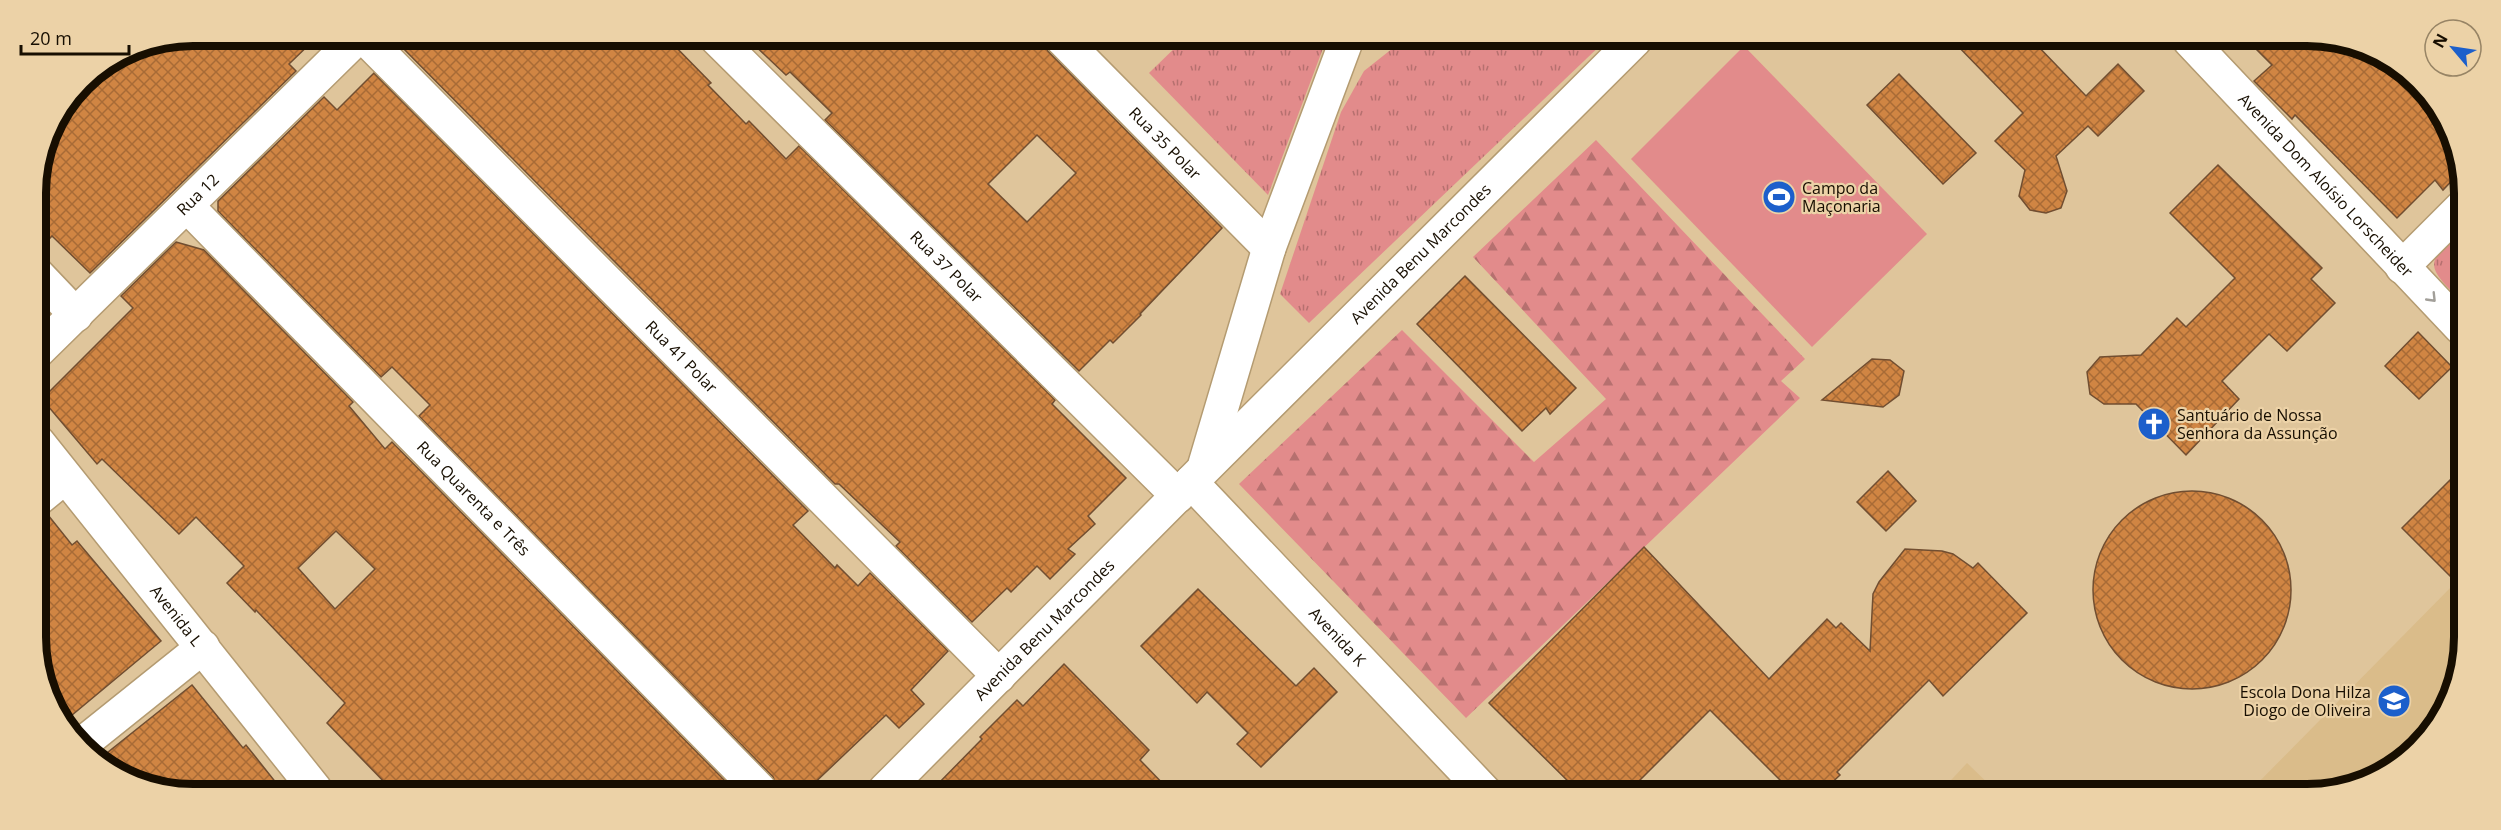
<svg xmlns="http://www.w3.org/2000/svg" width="2501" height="830" viewBox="0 0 2501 830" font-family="'Open Sans',sans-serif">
  <defs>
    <pattern id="forest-firs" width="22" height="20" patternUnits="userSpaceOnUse" patternTransform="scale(1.5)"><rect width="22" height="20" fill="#e28b8b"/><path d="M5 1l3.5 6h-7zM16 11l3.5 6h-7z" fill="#b6706f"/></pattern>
    <pattern id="park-tufts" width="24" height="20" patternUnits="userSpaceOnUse" patternTransform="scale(1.5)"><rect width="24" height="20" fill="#e28b8b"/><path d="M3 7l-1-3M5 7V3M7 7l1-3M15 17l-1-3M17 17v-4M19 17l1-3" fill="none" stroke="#b6706f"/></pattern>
    <pattern id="building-cross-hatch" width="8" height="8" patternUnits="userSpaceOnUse" patternTransform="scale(1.5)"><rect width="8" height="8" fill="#d08543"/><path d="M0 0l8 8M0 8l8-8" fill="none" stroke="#a86b36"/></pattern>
  </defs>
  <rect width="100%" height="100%" fill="#dfc59b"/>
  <g fill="#dabc8a">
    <polygon points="2461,469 2460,677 2438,724 2403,761 2317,794 2247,794 2456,582 2402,528"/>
    <polygon points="1967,763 1998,793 1939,793"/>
  </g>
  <polygon fill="url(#forest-firs)" points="1596,140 1805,359 1781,381 1800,398 1466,718 1239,484 1402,330 1534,462 1606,399 1473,257"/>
  <g fill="url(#park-tufts)">
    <polygon points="1184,39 1319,39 1325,43 1268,195 1149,73"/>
    <polygon points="1413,39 1606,40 1309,323 1280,294 1341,112 1364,71 1393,48"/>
    <path d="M2462,227L2461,301C2424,264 2426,264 2462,227Z"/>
  </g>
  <polygon fill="#e28b8b" points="1744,46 1927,234 1812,347 1631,159"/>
  <g fill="url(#building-cross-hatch)" stroke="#714e31" stroke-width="1.5" fill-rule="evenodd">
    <polygon points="194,36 318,36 289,64 296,71 90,273 52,236 37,252 36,184 48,133 82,82 134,48"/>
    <polygon points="392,37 666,37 711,83 708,85 746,124 749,121 786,159 799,146 1055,400 1052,404 1126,478 1088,516 1095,524 1068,549 1075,554 1050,579 1037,566 1011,592 1007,588 972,622 896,546 900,542 839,484 835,484"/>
    <path d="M746,37L1043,38L1048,51L1222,228L1140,314L1141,315L1113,343L1110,340L1079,371L825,120L832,113L790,72L786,75ZM1037,135L1076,173L1027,222L988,184Z"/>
    <polygon points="1952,40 2033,41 2086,96 2118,64 2144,91 2098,136 2088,126 2056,156 2067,191 2061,208 2046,213 2030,210 2019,196 2025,170 1995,141 2023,113"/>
    <polygon points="2248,41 2348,41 2426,90 2462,163 2462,170 2443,190 2435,180 2397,218 2295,115 2292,119 2254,81 2272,65"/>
    <polygon points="374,73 808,511 793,525 835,568 837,565 858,586 870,573 948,651 911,690 924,704 899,728 886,715 807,790 778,790 773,777 419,416 430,405 392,367 381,377 218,211 218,201 324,97 337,110"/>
    <polygon points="1899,74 1976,153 1943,184 1867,105"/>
    <polygon points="2218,165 2322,268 2311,279 2335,303 2287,351 2269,334 2222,381 2239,399 2186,455 2136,404 2104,404 2090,394 2087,372 2100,357 2141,355 2177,318 2186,327 2235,278 2170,213"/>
    <path d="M176,242L204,250L353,402L349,406L385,449L392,442L734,790L391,789L327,723L345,703L256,610L255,612L227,583L244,566L196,517L179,534L102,459L97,464L42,399L133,308L121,296ZM336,531L375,569L335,609L298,568Z"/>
    <polygon points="1465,276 1576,388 1550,414 1546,408 1522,431 1417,324"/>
    <polygon points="2418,332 2452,367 2419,399 2385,366"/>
    <polygon points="1872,359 1890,360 1904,371 1899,395 1883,407 1822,400"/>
    <polygon points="2461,469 2460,556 2460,586 2402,528"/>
    <polygon points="1888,471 1916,501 1886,531 1857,502"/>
    <circle cx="2192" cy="590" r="99"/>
    <polygon points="48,515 72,545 77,541 161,641 66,720 39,667 38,517"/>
    <polygon points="1644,547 1769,679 1827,619 1836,628 1841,623 1870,651 1873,594 1879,582 1905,549 1942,551 1953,554 1973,568 1978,563 2027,613 1943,696 1929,680 1837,772 1840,775 1822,792 1792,792 1710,710 1628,792 1579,792 1489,703"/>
    <polygon points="1198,589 1296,686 1314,668 1337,692 1261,767 1237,744 1248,733 1207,692 1197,703 1141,646"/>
    <polygon points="1064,664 1149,750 1140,760 1170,791 932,790 982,739 980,737 1017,700 1023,706"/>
    <polygon points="192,685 243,748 246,745 281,789 153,789 102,757"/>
  </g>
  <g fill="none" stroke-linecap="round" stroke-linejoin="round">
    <defs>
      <g id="minor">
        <path id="s1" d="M363,36L999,676"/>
        <path id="s2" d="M715,37L1178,496"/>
        <path id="s3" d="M1061,38L1269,248"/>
        <path id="s4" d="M2190,41L2461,328"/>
        <path id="s5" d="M188,207L760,790"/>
        <polyline points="2402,267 2462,207"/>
        <polyline points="37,274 76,315"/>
        <path id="s6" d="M37,352L359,36"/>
        <path id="s7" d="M1191,482L1485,792"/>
        <polyline points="38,499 65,477"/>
        <polyline points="82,744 203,647"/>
      </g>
      <g id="tertiary">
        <path id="s8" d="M38,442L315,789"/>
        <polyline points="1205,464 1269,248 1347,39"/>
        <path id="s9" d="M885,790L1204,469L1635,40"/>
      </g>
    </defs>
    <use href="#minor" stroke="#b49b71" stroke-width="36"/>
    <use href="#tertiary" stroke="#b49b71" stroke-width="36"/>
    <use href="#minor" stroke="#fff" stroke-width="33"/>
    <use href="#tertiary" stroke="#fff" stroke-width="33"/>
  </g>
  <defs><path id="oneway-chevron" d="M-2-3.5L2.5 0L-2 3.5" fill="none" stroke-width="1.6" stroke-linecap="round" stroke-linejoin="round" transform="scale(1.5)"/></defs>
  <use stroke="#a29f99" href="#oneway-chevron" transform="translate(2432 298) rotate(46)"/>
  <defs>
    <symbol id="stadium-disc" viewBox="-11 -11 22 22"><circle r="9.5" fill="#1c5fcb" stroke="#ecd2a7"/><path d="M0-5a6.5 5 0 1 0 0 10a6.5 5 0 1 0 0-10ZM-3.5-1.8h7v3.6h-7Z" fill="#fff"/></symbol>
    <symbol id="church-disc" viewBox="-11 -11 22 22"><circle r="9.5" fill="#1c5fcb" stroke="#ecd2a7"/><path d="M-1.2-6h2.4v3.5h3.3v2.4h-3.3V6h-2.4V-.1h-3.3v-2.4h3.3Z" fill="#fff"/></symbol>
    <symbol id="school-disc" viewBox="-11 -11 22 22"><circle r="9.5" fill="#1c5fcb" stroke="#ecd2a7"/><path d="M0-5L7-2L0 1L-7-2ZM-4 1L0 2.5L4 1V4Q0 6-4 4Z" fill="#fff"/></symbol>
  </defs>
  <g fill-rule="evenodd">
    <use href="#stadium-disc" x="1760" y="178" width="38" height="38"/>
    <use href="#church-disc" x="2135" y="405" width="38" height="38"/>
    <use href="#school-disc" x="2375" y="682" width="38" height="38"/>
  </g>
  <g text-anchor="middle" stroke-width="4.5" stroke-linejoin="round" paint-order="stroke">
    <g font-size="16" fill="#170e01" stroke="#ecd2a7">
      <text dy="6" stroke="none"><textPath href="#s3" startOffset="148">Rua 35 Polar</textPath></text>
      <text dy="6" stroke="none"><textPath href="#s4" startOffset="198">Avenida Dom Aloísio Lorscheider</textPath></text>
      <text dy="6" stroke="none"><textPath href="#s6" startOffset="225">Rua 12</textPath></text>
      <text dy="6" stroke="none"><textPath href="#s9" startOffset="758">Avenida Benu Marcondes</textPath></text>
      <text dy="6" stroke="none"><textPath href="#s2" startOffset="326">Rua 37 Polar</textPath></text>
      <text dy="6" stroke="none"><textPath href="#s1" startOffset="452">Rua 41 Polar</textPath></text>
      <text dy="6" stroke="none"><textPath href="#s5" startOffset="408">Rua Quarenta e Três</textPath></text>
      <text dy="6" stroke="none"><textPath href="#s8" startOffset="222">Avenida L</textPath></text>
      <text dy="6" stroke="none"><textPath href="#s9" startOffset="226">Avenida Benu Marcondes</textPath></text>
      <text dy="6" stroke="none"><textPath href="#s7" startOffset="213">Avenida K</textPath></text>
    </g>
    <g font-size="16" fill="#170e01" stroke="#ecd2a7" text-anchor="start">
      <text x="1802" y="194">Campo da<tspan x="1802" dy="18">Maçonaria</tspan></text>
      <text x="2177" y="421">Santuário de Nossa<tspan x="2177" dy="18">Senhora da Assunção</tspan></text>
      <text x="2371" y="698" text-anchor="end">Escola Dona Hilza<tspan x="2371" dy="18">Diogo de Oliveira</tspan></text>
    </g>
  </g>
  <path d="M0 0H2501V830H0ZM193 46H2307A147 147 0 0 1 2454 193V637A147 147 0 0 1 2307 784H193A147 147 0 0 1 46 637V193A147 147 0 0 1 193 46Z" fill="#ecd2a7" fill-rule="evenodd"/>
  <path fill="none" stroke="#170e01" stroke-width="8" d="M193 46H2307A147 147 0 0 1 2454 193V637A147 147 0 0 1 2307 784H193A147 147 0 0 1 46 637V193A147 147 0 0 1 193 46Z"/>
  <g transform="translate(2453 48) rotate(299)"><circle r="28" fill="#ecd2a7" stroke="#978465" stroke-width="1.5"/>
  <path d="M0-4.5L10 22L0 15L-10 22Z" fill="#1c5fcb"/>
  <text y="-9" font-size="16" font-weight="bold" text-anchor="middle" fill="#170e01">N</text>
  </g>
  <path d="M21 45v9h108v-9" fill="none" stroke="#170e01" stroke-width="3"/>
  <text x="30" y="45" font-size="18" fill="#170e01" stroke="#ecd2a7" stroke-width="4.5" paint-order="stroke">20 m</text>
</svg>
